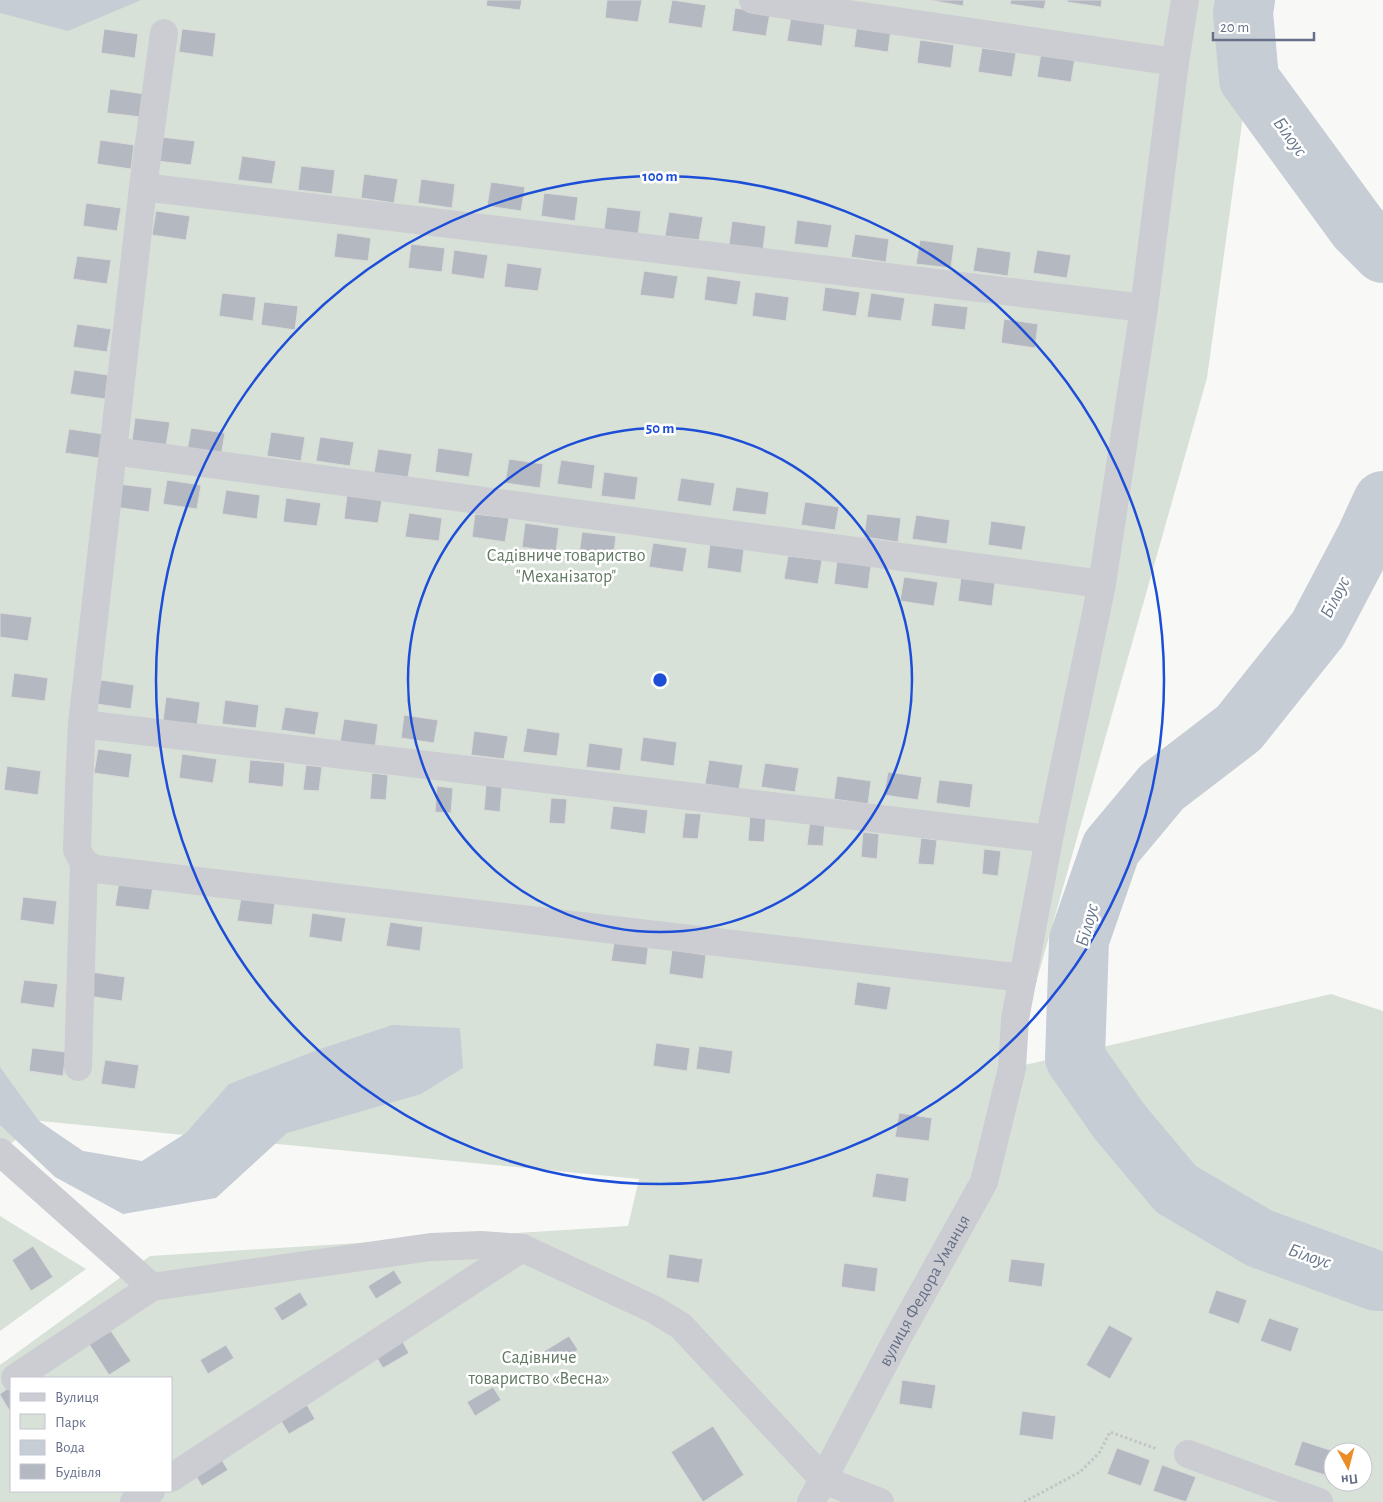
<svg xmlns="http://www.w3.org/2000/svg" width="1383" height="1502" viewBox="0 0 1383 1502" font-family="'Alegreya Sans',sans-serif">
  <rect width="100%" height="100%" fill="#f8f9f7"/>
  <g fill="#d8e1d7" fill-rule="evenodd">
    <path d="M0,0H1259L1207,378L1012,1068L1331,994L1383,1011V1502H0V1365L150,1256L628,1226L639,1179L40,1121L0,1152ZM11,1378H171V1491H11ZM1333,1452H1363V1482H1333Z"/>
    <polygon points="0,1216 86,1269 0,1331"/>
  </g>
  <g fill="#c7cdd5">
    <polygon points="0,0 141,0 68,31 0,13"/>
    <polygon points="392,1025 460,1028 463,1068 421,1094 287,1133 216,1198 123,1214 55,1177 0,1125 0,1067 39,1121 83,1151 142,1161 186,1133 229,1084 320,1049"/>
  </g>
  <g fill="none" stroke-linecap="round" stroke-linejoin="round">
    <g stroke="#c7cdd5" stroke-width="60">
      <polyline points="1245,0 1243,13 1249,79 1358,228 1383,253"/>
      <polyline points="1383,501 1366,538 1318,629 1239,728 1162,787 1111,848 1079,940 1075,1058 1119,1121 1176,1189 1259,1238 1377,1281 1383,1281"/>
    </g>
  </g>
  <g fill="#b4b8c1" stroke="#dadbd9">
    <polygon points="487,0 522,0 520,10 486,6"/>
    <polygon points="607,0 642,0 638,22 605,18"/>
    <polygon points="672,0 706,5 702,28 668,23"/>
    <polygon points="929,0 964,0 963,6"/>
    <polygon points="1011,0 1046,0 1044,9 1010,4"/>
    <polygon points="1067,0 1102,0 1101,7 1067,2"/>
    <polygon points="735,8 770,13 766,36 732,31"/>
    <polygon points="791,17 825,22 822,46 787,41"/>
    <polygon points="857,24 891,29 888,52 854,47"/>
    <polygon points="104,29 138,34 135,58 101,53"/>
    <polygon points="182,29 216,33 213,57 179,52"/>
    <polygon points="920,40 954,45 951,68 917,63"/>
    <polygon points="982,48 1016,53 1012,77 978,72"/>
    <polygon points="1041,53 1075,58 1071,82 1037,77"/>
    <polygon points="110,89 144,94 141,117 107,113"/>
    <polygon points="161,137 195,141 191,165 157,161"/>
    <polygon points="100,140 134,145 131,169 97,164"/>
    <polygon points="242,156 276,161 272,184 238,180"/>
    <polygon points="301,166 335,170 332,194 298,190"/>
    <polygon points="364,174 398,179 394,203 361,198"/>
    <polygon points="421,179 455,184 452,208 418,203"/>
    <polygon points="491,182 525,187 521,211 487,206"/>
    <polygon points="544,193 578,197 575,221 541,216"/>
    <polygon points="86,203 121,208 117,231 83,226"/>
    <polygon points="607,207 641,211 638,235 604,230"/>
    <polygon points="156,211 190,216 186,240 152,235"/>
    <polygon points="669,212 703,217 699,240 665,236"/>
    <polygon points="797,220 832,225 828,248 794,244"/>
    <polygon points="732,221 766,226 763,250 729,245"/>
    <polygon points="337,233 371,238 368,261 334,257"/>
    <polygon points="855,234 889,239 886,262 851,257"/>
    <polygon points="920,240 954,245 951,268 916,264"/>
    <polygon points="411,244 445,248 442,272 408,268"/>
    <polygon points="977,247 1011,252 1008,276 973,271"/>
    <polygon points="454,250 488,255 484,279 451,274"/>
    <polygon points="1037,250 1071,255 1067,278 1033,273"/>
    <polygon points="77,256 111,260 107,284 73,279"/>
    <polygon points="507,263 542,268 538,291 504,287"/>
    <polygon points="644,271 678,276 674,299 640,295"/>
    <polygon points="707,276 741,281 737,305 704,300"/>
    <polygon points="825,287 860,292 856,316 822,311"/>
    <polygon points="755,292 789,297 786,321 752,316"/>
    <polygon points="222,293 256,297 253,321 219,316"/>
    <polygon points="871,293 905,298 901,321 867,317"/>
    <polygon points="264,302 298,306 295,330 261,325"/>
    <polygon points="934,303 968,307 965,330 931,326"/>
    <polygon points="1004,319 1038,324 1035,348 1001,343"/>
    <polygon points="77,324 111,329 107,352 73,347"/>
    <polygon points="74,370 108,375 105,399 70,394"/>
    <polygon points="135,418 170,422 166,446 132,441"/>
    <polygon points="191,428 225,433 221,456 187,451"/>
    <polygon points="69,429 103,434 99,458 65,453"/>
    <polygon points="271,432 305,437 301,461 267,456"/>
    <polygon points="320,437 354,442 350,466 316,461"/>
    <polygon points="438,448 473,453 469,477 435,472"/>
    <polygon points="378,449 412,454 408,477 374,473"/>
    <polygon points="509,459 543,464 540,488 505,483"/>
    <polygon points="561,460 595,465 592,489 557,484"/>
    <polygon points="604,472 638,477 635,500 601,496"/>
    <polygon points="681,478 715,483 711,506 677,501"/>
    <polygon points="167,480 201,485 197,509 163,504"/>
    <polygon points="118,484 152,488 149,512 115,507"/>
    <polygon points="736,487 769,492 766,515 732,511"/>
    <polygon points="226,490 260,495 257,519 222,514"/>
    <polygon points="347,495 382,500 378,523 344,519"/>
    <polygon points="286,498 321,503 317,526 283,522"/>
    <polygon points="805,502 839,507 835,530 801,525"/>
    <polygon points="409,513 442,518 439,541 405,537"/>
    <polygon points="475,514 509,518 505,542 472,537"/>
    <polygon points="867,514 901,518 898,542 864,537"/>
    <polygon points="916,515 950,520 947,544 912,539"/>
    <polygon points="991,521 1026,526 1022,550 988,545"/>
    <polygon points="525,523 559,528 556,552 522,547"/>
    <polygon points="582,532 616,536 613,560 579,555"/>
    <polygon points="653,543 687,548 683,572 649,567"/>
    <polygon points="710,544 744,549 741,573 707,568"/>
    <polygon points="788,556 822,560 818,584 784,579"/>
    <polygon points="837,561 871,565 868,589 834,584"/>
    <polygon points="904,577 938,582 934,606 900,601"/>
    <polygon points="961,577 995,582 992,606 958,601"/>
    <polygon points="0,613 32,617 28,641 0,637"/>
    <polygon points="14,673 48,678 45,701 11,697"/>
    <polygon points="101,680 134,685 131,709 97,704"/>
    <polygon points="166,697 200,702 197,726 163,721"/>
    <polygon points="225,700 259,705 256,728 222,724"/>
    <polygon points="285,707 319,712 315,735 281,730"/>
    <polygon points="404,715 438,720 434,743 401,738"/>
    <polygon points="344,719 378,724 375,748 340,743"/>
    <polygon points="527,728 560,733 557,756 523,752"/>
    <polygon points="474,731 508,736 504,759 471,755"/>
    <polygon points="643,737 677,742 674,766 640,761"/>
    <polygon points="589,743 623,748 620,771 586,767"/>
    <polygon points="98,749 132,754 129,778 94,773"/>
    <polygon points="182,754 217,759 213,783 179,778"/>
    <polygon points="250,760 285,763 283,787 248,783"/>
    <polygon points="709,760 743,765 739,789 705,784"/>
    <polygon points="765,763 799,768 795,792 761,787"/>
    <polygon points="306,765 322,767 319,791 303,790"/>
    <polygon points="7,766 41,771 38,795 4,790"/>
    <polygon points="888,772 922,777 918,800 884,795"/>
    <polygon points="372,773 388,775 386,800 370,799"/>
    <polygon points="837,776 871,781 868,804 834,799"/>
    <polygon points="939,780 973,784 970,808 936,803"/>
    <polygon points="486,785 502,787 500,812 484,810"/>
    <polygon points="437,786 453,788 451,813 435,812"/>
    <polygon points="551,798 567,799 565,824 549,823"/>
    <polygon points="613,806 648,810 645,834 610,829"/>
    <polygon points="685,813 701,814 698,839 682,838"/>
    <polygon points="750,816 766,817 764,842 748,841"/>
    <polygon points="810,820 825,822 823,846 807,845"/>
    <polygon points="863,832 879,834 877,859 861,857"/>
    <polygon points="921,838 937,840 934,865 918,864"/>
    <polygon points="984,849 1001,851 998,876 982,874"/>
    <polygon points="119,882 153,887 149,910 115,906"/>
    <polygon points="23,897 57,901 54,925 20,920"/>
    <polygon points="241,898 275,902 272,925 237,921"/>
    <polygon points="312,913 346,918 342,942 309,937"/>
    <polygon points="390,922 423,927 420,951 386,946"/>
    <polygon points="615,938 649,942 646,965 611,961"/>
    <polygon points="672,950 706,955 703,979 669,974"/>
    <polygon points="91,972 125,977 122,1001 88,996"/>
    <polygon points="24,980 58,984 54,1008 20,1003"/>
    <polygon points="857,982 891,987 887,1010 854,1005"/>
    <polygon points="656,1043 690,1048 687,1071 653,1066"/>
    <polygon points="699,1046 733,1051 730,1074 696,1069"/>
    <polygon points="32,1048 66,1052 63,1076 29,1071"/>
    <polygon points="105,1060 139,1065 135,1089 101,1084"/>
    <polygon points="899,1113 932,1118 929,1141 895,1137"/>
    <polygon points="876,1173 909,1178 906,1202 872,1197"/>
    <polygon points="33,1246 53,1277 31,1291 12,1260"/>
    <polygon points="669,1254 703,1259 699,1283 666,1278"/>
    <polygon points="1011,1259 1045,1263 1042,1287 1008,1282"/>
    <polygon points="844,1263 878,1268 875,1292 841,1287"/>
    <polygon points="394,1270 402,1283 376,1299 368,1286"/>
    <polygon points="1216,1290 1247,1300 1239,1324 1208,1313"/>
    <polygon points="300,1292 308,1305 282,1321 274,1308"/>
    <polygon points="1269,1318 1299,1328 1291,1352 1260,1341"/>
    <polygon points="1109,1325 1133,1338 1110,1379 1086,1365"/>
    <polygon points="111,1331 131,1361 109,1375 89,1344"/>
    <polygon points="569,1336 578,1350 552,1365 543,1352"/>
    <polygon points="401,1339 409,1353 383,1368 375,1355"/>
    <polygon points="226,1345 234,1358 208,1374 200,1360"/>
    <polygon points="902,1380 936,1385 932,1409 899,1404"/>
    <polygon points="11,1386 11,1413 0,1395 0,1394"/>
    <polygon points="493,1387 501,1400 475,1416 467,1402"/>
    <polygon points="307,1405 315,1419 289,1434 281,1421"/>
    <polygon points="1022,1411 1056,1416 1053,1440 1019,1435"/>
    <polygon points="713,1426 744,1475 703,1502 671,1452"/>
    <polygon points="1302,1441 1333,1451 1325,1475 1294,1465"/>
    <polygon points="1117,1448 1150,1460 1141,1486 1107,1474"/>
    <polygon points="220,1457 228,1470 202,1486 194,1473"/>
    <polygon points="1162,1465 1196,1477 1186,1502 1153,1491"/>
  </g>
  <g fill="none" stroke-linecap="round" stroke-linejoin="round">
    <polyline stroke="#c3c4c7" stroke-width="3" stroke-dasharray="2.5 2.5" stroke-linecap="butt" points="1024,1502 1080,1472 1099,1453 1110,1432 1157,1449"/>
    <g stroke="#cccdd2" stroke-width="28">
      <polyline points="753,0 1175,62"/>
      <polyline points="143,187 1144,308"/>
      <polyline points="113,451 1102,584"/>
      <polyline points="82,724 1049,839"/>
      <polyline points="84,863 96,869 1023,978"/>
      <polyline points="78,1067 84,863 77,850 79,785 82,724 143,187 164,33"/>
      <polyline points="0,1152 152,1287 431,1247 481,1245 522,1248 653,1309 681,1326 824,1480 880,1502"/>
      <polyline points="15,1378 152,1287"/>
      <polyline points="1188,1454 1319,1502"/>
      <polyline points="171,1478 522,1248"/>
      <polyline points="134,1502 151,1491"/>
      <path id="s1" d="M811,1502L898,1337L984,1182L1012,1068L1015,1019L1049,839L1102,584L1144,308L1175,62L1185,0"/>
    </g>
  </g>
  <g fill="none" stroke="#1d4ed8" stroke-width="2.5">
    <circle cx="660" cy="680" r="252"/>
    <circle cx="660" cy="680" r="504"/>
  </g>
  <g text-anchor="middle" stroke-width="5" stroke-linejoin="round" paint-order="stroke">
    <g font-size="18" fill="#627a64" stroke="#fff">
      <text x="566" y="561">Садівниче товариство<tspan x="566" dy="21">"Механізатор"</tspan></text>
      <text x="539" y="1363">Садівниче<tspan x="539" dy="21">товариство «Весна»</tspan></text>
    </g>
    <g font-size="18" fill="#677089" stroke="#fff">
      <text dy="6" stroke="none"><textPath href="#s1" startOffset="240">вулиця Федора Уманця</textPath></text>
    </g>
    <g font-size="19" font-style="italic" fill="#68778b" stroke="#fff">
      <text transform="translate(1291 136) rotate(54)" y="7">Білоус</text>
      <text transform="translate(1334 597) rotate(-63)" y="7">Білоус</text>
      <text transform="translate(1086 925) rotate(-75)" y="7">Білоус</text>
      <text transform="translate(1310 1255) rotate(19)" y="7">Білоус</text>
    </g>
  </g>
  <circle cx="660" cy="680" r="8" fill="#1d4ed8" stroke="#fff" stroke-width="2.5"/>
  <g font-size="15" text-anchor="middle" font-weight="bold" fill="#1d4ed8" stroke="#fff" stroke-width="5" stroke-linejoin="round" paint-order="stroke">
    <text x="660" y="181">100 m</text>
    <text x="660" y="433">50 m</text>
  </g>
  <rect x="10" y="1377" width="162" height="115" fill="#ffffff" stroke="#c2c6d0"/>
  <rect x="20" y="1393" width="25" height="8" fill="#cccdd2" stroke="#c2c6d0"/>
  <text x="55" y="1402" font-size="15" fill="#677089">Вулиця</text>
  <rect x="20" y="1414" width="25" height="15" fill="#d8e1d7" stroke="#c2c6d0"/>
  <text x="55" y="1427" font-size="15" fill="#677089">Парк</text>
  <rect x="20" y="1440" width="25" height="15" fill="#c7cdd5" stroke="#c2c6d0"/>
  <text x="55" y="1452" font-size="15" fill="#677089">Вода</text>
  <rect x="20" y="1464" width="25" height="15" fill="#b4b8c1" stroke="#c2c6d0"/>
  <text x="55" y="1477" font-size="15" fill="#677089">Будівля</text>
  <g transform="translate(1348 1467) rotate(173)"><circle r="24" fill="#ffffff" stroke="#c2c6d0"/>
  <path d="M0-4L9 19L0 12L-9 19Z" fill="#eb8d25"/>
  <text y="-8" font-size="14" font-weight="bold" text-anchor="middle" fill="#677089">Пн</text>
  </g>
  <path d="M1213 32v8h101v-8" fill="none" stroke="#677089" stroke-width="2.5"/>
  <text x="1220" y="32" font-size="15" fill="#677089" stroke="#ffffff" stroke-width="4" paint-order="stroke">20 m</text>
</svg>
